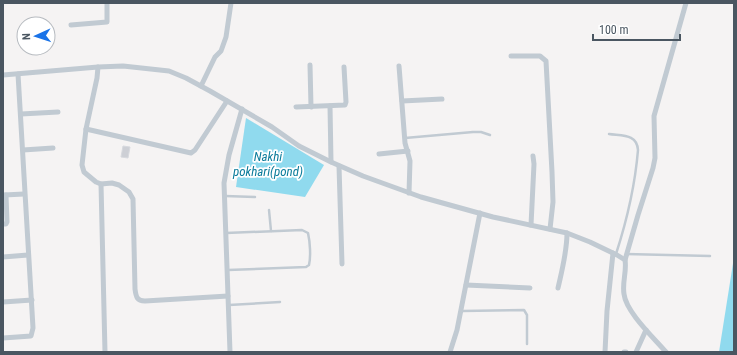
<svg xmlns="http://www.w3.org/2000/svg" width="737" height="355" viewBox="0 0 737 355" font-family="'Roboto Condensed',sans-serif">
  <rect width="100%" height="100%" fill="#f5f3f3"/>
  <g fill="#90daee">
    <polygon points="246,118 324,165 305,197 236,187"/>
    <polygon points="734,257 734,352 719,352"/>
  </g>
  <polygon fill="#cdcfd5" stroke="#d7d9de" points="123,146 130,147 128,158 121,157"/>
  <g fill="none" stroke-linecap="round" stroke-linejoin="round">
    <g stroke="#c1cad2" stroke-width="2.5">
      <path d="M609,134C623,136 637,134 638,150C635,186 627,220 616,254"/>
      <polyline points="405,138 473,132 481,132 490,135"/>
      <polyline points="225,196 255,197"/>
      <polyline points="269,210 271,231"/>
      <path d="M226,233L302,230L308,233C310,242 311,256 309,265L306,267L228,270"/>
      <polyline points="626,254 710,256"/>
      <polyline points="229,305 280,302"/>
      <polyline points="462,311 524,310 527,315 527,344"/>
    </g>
    <g stroke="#c1cad2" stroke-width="5">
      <polyline points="71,25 107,22 107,3"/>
      <polyline points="511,56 540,56 546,61 552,172 553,202 550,229"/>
      <polyline points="310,65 311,107"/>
      <polyline points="399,66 405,143 410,161 409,193"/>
      <path d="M98,67L97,78L86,129L82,165L84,172L96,182L101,184L112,183L119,185L129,192L133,199L135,289C136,297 137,301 145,301L228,296"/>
      <path d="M3,75L98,67L123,66L169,71L186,78L210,91L272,127L299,146L331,162L363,176L421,197L493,217L567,233L590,242L617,255L625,260C627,271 622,282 624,294C626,312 654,338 666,352"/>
      <polyline points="201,86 215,57 221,51 226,37 231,3"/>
      <polyline points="402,101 442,99"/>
      <polyline points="330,106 331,162"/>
      <polyline points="296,107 345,105 346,102 344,67"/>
      <polyline points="21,114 58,112"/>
      <polyline points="86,129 191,153 195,150 227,101"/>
      <polyline points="23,150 53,148"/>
      <polyline points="379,154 408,151"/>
      <polyline points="339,166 342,264"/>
      <polyline points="101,184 105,352"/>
      <polyline points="4,195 24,194"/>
      <polyline points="3,224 6,224 7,222 6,195"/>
      <polyline points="531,225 534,164 533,156"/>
      <polyline points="3,257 28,255"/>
      <polyline points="625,260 638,215 653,168 655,158 654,116 686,3"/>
      <polyline points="466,285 530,288"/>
      <path d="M558,288C562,270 567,252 567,233"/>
      <polyline points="3,302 32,300"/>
      <polyline points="3,338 31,336 33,328 18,74"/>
      <polyline points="230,352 224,183 229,155 242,109"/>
      <polyline points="450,352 457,330 480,213"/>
      <polyline points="605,352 607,311 613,253"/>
      <polyline points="624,352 626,352"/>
      <polyline points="636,352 646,330"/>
    </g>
  </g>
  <g text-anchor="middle" stroke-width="3.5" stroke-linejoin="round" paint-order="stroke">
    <g font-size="13" font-style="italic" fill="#0c7c9b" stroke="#fff">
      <text x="268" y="161">Nakhi<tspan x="268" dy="15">pokhari(pond)</tspan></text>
    </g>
  </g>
  <rect width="737" height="355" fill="none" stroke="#4a5661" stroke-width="8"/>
  <g transform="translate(36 36) rotate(267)"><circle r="19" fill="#ffffff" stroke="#b7bbc0"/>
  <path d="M0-3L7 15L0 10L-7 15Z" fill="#1a73e8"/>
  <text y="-6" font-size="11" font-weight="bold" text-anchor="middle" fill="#4a5661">N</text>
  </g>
  <path d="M593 34v6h87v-6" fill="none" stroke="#4a5661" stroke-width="2"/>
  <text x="599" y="34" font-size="12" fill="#4a5661" stroke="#ffffff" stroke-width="3" paint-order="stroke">100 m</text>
</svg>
